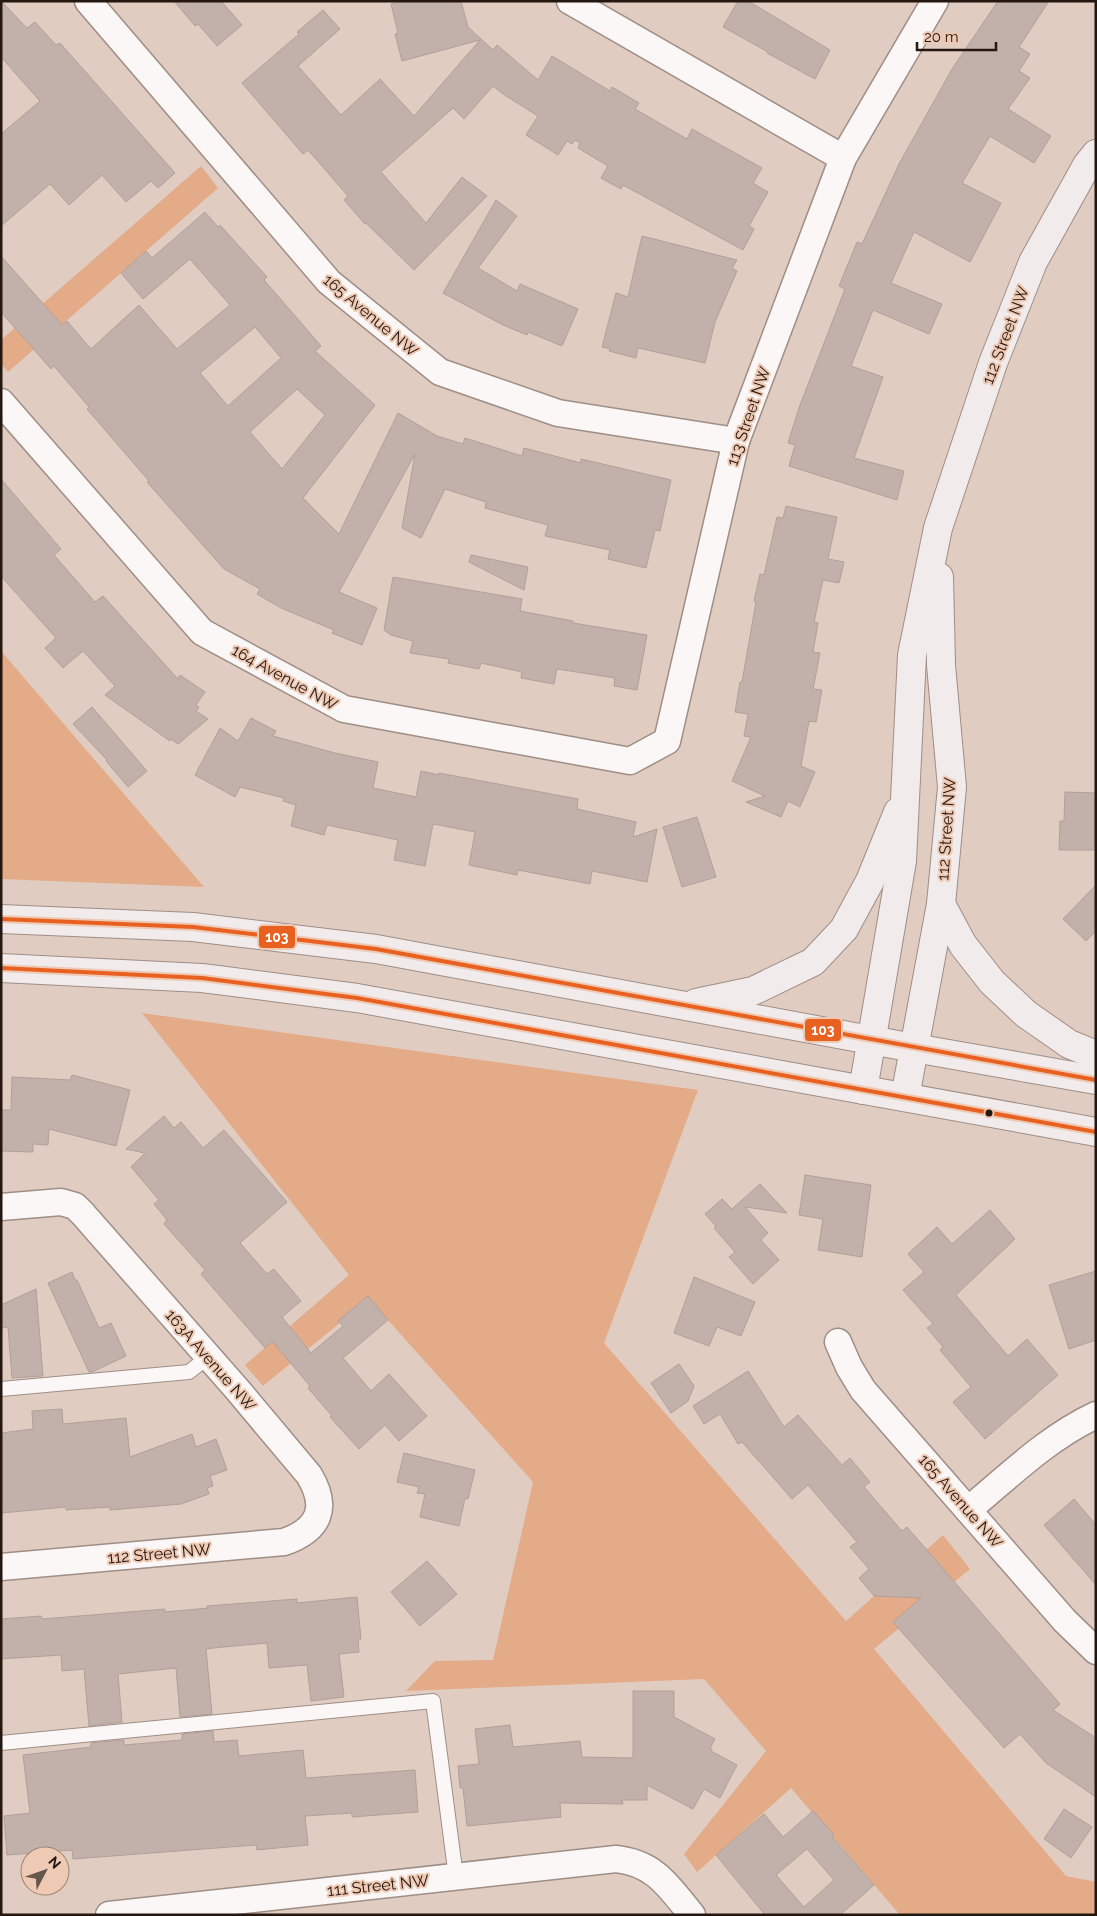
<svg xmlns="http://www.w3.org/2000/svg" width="1097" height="1916" viewBox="0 0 1097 1916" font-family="Raleway,sans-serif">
  <rect width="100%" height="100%" fill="#e1ccc1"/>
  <g fill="#e4ab89">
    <polygon points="201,166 218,188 8,372 1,364 1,340"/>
    <polygon points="1,651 204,887 1,879"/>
    <polygon points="142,1013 698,1090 604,1343 846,1621 943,1535 970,1569 874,1649 1066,1876 1096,1882 1096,1915 900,1915 791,1788 697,1872 684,1854 766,1751 704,1679 406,1691 435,1661 493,1660 533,1482 369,1299 263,1386 245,1365 349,1275"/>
  </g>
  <g fill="#c2b1ab" stroke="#b19f99" fill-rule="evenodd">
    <polygon points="1,1 27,28 35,22 56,45 60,43 175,173 158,188 151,181 126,202 102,175 69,205 50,184 1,226 1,134 40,101 1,57"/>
    <polygon points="174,1 224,1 222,2 242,25 217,46 198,24 195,26"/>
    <polygon points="402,1 461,1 468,27 493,50 497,45 538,80 552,56 610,91 612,87 639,103 635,109 687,139 692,129 762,168 753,183 768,192 749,226 754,229 743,250 623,185 621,189 601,178 608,166 578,148 580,143 575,140 572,144 567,141 558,155 526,135 538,116 503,94 493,86 464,119 453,108 381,172 426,223 462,177 487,196 414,270 366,223 365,224 344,200 348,196 308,150 303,154 242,83 299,34 297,32 323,10 340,29 298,66 341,115 380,79 414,116 480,40 402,61 395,34 398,33 391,4"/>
    <polygon points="738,1 748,1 830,50 815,79 767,53 768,52 723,27"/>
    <polygon points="998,1 1049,1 1019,47 1030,54 1019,71 1030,78 1008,109 1051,136 1034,163 990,136 962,183 1001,203 970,262 914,232 891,283 942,304 929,334 873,310 851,366 883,377 854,458 904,471 897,500 789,466 795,445 788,443 800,405 845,289 839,286 857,242 862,244 899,164 952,69"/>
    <polygon points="496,200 517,216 478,268 517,291 520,284 578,309 562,346 528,332 527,335 503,325 443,293"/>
    <path d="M205,212L218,227L220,225L267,277L264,280L321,346L315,351L375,405L303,498L339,534L398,413L437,436L463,444L465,438L522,456L524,448L581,463V459L671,480L660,531L655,530L646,568L608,559L610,550L545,536L548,525L485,508L486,502L445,489L421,538L402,528L415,454L339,592L377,608L362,645L332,633L334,630L281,608L257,594L260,589L224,569L147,482L149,481L87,409L89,407L54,366L51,369L1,312V256L62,325L67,321L91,349L139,305L177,349L230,305L190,259L143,299L121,273L146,251L152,258ZM255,327L281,358L228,406L200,373ZM297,389L325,415L282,469L250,432Z"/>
    <polygon points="642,236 737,260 732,268 737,271 715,322 705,363 638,348 636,358 609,351 610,349 602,347 616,293 628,297"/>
    <polygon points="1,479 61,549 54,555 95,602 103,596 178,679 180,675 205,692 196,705 199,707 196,711 208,719 178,744 171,739 170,741 105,695 115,686 83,651 63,668 45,648 56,638 1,576"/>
    <polygon points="786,506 837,517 828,559 844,562 839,583 823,580 814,622 818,623 813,652 820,653 813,689 822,690 816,722 809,721 801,766 815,772 800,807 788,801 781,817 746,802 765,796 732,781 751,737 744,736 748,714 735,712 740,682 742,682 756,602 754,601 760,574 764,575 777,517 783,518"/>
    <polygon points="471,555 528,567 524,590 469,562"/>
    <polygon points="393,577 522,599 520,611 573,621 573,623 647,635 637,690 614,686 615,678 557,669 554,684 521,678 522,672 481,663 479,669 448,663 449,659 410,653 413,641 391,635 384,630"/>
    <polygon points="92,707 147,771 128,787 106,761 107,760 73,724"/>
    <polygon points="251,718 276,731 273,736 335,753 378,762 373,788 416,797 421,771 439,775 439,773 578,799 577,809 636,822 633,837 657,829 647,882 592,871 590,884 518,870 517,875 469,865 475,832 433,824 425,866 394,860 398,840 327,825 324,835 291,826 296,805 283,801 284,798 240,787 235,797 195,775 220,728 238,741"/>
    <polygon points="1065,792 1096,793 1096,850 1059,850 1060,821 1064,821"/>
    <polygon points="697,817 716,877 682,887 663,827"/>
    <polygon points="1096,885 1096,931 1086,941 1063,919"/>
    <polygon points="72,1075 130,1090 116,1146 49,1129 48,1145 33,1144 33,1152 1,1151 1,1110 11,1110 12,1077 70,1080"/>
    <polygon points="164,1116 174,1128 181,1122 203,1148 224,1130 287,1202 240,1243 267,1274 274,1269 301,1301 282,1317 311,1353 343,1326 338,1321 368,1296 388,1320 343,1358 371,1391 389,1374 427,1416 399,1441 385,1425 359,1449 330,1417 332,1416 308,1388 310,1386 272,1341 265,1348 201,1274 205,1270 164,1224 167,1220 154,1204 159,1200 131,1167 145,1153 126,1149"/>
    <polygon points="805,1175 871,1185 862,1257 818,1250 823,1219 799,1215"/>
    <polygon points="760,1184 787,1213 745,1207 768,1233 761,1240 779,1260 753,1284 729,1257 735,1252 714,1228 716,1226 705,1214 722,1199 732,1209"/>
    <polygon points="990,1210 1015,1239 956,1295 1008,1356 1027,1339 1058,1375 985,1439 953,1402 971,1387 940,1350 943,1347 927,1328 933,1324 903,1290 924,1272 908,1254 937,1227 952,1244"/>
    <polygon points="1096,1271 1096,1340 1069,1349 1049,1285"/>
    <polygon points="72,1272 75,1280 77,1280 99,1328 111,1323 126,1356 92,1372 89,1372 48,1283"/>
    <polygon points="694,1277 755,1302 741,1336 717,1327 709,1346 674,1333"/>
    <polygon points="36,1289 43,1376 12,1378 8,1327 1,1328 1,1305"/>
    <polygon points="679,1364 694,1386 688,1401 671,1413 651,1383"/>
    <polygon points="748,1371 784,1427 798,1415 842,1465 850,1458 870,1482 864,1487 902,1531 907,1527 1060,1704 1053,1710 1096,1738 1096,1797 1046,1763 1020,1734 1004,1748 893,1622 921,1598 874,1596 859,1578 869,1569 850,1547 857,1542 808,1485 792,1499 742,1442 738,1444 720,1414 704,1424 693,1406"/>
    <polygon points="62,1409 63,1424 126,1418 130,1457 192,1434 196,1447 216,1439 227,1470 210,1476 213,1486 207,1488 209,1494 181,1504 110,1510 110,1507 66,1510 66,1507 1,1513 1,1433 33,1429 32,1411"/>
    <polygon points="404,1453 475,1470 468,1499 465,1498 459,1526 420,1517 425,1494 417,1493 419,1487 397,1482"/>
    <polygon points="1074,1499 1096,1525 1096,1585 1044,1525"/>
    <polygon points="427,1561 457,1594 420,1626 391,1592"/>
    <polygon points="357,1597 361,1639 358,1639 359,1652 339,1654 344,1697 311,1701 307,1665 269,1668 267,1643 213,1648 206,1649 212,1714 180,1717 176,1668 118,1674 122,1722 89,1726 84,1669 62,1671 61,1655 1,1659 1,1619 41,1616 42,1619 165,1609 165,1612 208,1608 207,1606 233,1604 297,1599 297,1603"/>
    <polygon points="633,1691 674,1691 674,1717 715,1739 710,1748 712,1749 711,1751 737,1765 720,1798 704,1789 693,1809 647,1785 647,1800 622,1800 623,1804 560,1803 561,1817 467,1826 463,1788 460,1788 458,1766 479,1764 475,1729 510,1725 513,1747 580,1741 582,1757 633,1758"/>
    <polygon points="213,1731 214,1742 237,1740 239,1756 303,1750 306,1778 415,1770 418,1812 352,1817 352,1813 305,1816 308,1845 257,1850 256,1845 73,1859 72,1850 7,1855 4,1816 30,1813 23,1755 91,1747 91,1743 124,1740 124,1745 182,1740 182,1734"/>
    <polygon points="1064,1809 1092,1827 1071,1858 1044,1839"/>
    <path d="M813,1811L834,1835L832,1837L874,1885L840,1915H765L716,1855L764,1814L783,1837ZM807,1849L834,1880L804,1907L776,1875Z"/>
  </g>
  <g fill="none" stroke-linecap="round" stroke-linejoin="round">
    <defs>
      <g id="lane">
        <polyline points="1,1389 189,1372 208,1357"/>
        <polyline points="1,1743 433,1701 456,1877"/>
      </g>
      <g id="street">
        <polyline points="88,1 329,282 440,372 558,413 736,441"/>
        <polyline points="570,1 843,158"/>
        <polyline points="1,402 202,632 344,709 630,761 667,741 736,441 843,158 935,1"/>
        <path d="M1,1207L61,1202L75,1206L83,1214L236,1388L309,1475C329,1508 319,1530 284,1542L1,1567"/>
        <polyline points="838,1342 849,1367 863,1390 1065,1621 1096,1651"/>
        <path d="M968,1510C1009,1476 1047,1438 1096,1415"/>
        <path d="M109,1915L616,1859C655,1863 669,1887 692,1915"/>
      </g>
      <g id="secondary">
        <polyline points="941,904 963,945 992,982 1026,1014 1069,1044 1096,1055"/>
        <polyline points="1,919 193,927 376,949 914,1048 1096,1080"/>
        <polyline points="1,968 202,978 357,998 1096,1132"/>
        <polyline points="696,1003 753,991 813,962 844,929 870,881 898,812"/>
        <polyline points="863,1090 902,861 912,655 938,528 993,363 1033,262 1087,165 1096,154"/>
        <polyline points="905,1097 941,904 952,787 941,665 939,577"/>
      </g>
    </defs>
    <use href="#lane" stroke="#9e8e86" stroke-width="16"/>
    <use href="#street" stroke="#9e8e86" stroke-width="29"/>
    <use href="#secondary" stroke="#9e8e86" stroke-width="30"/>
    <use href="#lane" stroke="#faf7f6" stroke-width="14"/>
    <use href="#street" stroke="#faf7f6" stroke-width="26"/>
    <use href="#secondary" stroke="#f1ebeb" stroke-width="28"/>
    <defs>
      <g id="bus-1">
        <polyline points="1,919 193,927 376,949 1096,1080"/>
        <polyline points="1,968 202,978 357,998 1096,1132"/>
      </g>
    </defs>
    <use href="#bus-1" stroke="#eec9b4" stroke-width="8"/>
    <use href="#bus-1" stroke="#e86121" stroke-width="4"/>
  </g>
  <circle fill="#241710" stroke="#eec9b4" stroke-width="2" cx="989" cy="1113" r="4.5"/>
  <g text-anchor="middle" stroke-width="4" stroke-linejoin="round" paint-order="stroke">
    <g font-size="16" fill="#241710" stroke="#eec9b4">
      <text transform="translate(371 315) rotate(40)" y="6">165 Avenue NW</text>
      <text transform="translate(1005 335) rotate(-69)" y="6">112 Street NW</text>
      <text transform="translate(748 416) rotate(-71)" y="6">113 Street NW</text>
      <text transform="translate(285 677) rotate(29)" y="6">164 Avenue NW</text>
      <text transform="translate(946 829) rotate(-86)" y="6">112 Street NW</text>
      <text transform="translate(211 1360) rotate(49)" y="6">163A Avenue NW</text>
      <text transform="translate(961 1501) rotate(49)" y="6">165 Avenue NW</text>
      <text transform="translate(159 1553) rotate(-5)" y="6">112 Street NW</text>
      <text transform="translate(378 1885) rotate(-6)" y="6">111 Street NW</text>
    </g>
  </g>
  <g stroke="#eec9b4" stroke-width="2">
    <rect x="258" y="925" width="38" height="24" rx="5" fill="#e86121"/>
    <rect x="804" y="1018" width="38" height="24" rx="5" fill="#e86121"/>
  </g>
  <g font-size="14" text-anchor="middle" font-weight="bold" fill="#fff">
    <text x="277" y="942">103</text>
    <text x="823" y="1035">103</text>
  </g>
  <rect width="1097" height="1916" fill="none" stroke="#241710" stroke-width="5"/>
  <g transform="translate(45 1871) rotate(49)"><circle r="24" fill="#eec9b4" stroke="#9d8272"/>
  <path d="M0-4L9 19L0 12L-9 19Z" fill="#66564e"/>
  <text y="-8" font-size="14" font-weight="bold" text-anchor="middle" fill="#241710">N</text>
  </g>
  <path d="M917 42v8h79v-8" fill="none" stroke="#241710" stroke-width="2.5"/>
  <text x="924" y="42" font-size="15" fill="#241710" stroke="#eec9b4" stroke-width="4" paint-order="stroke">20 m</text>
</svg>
